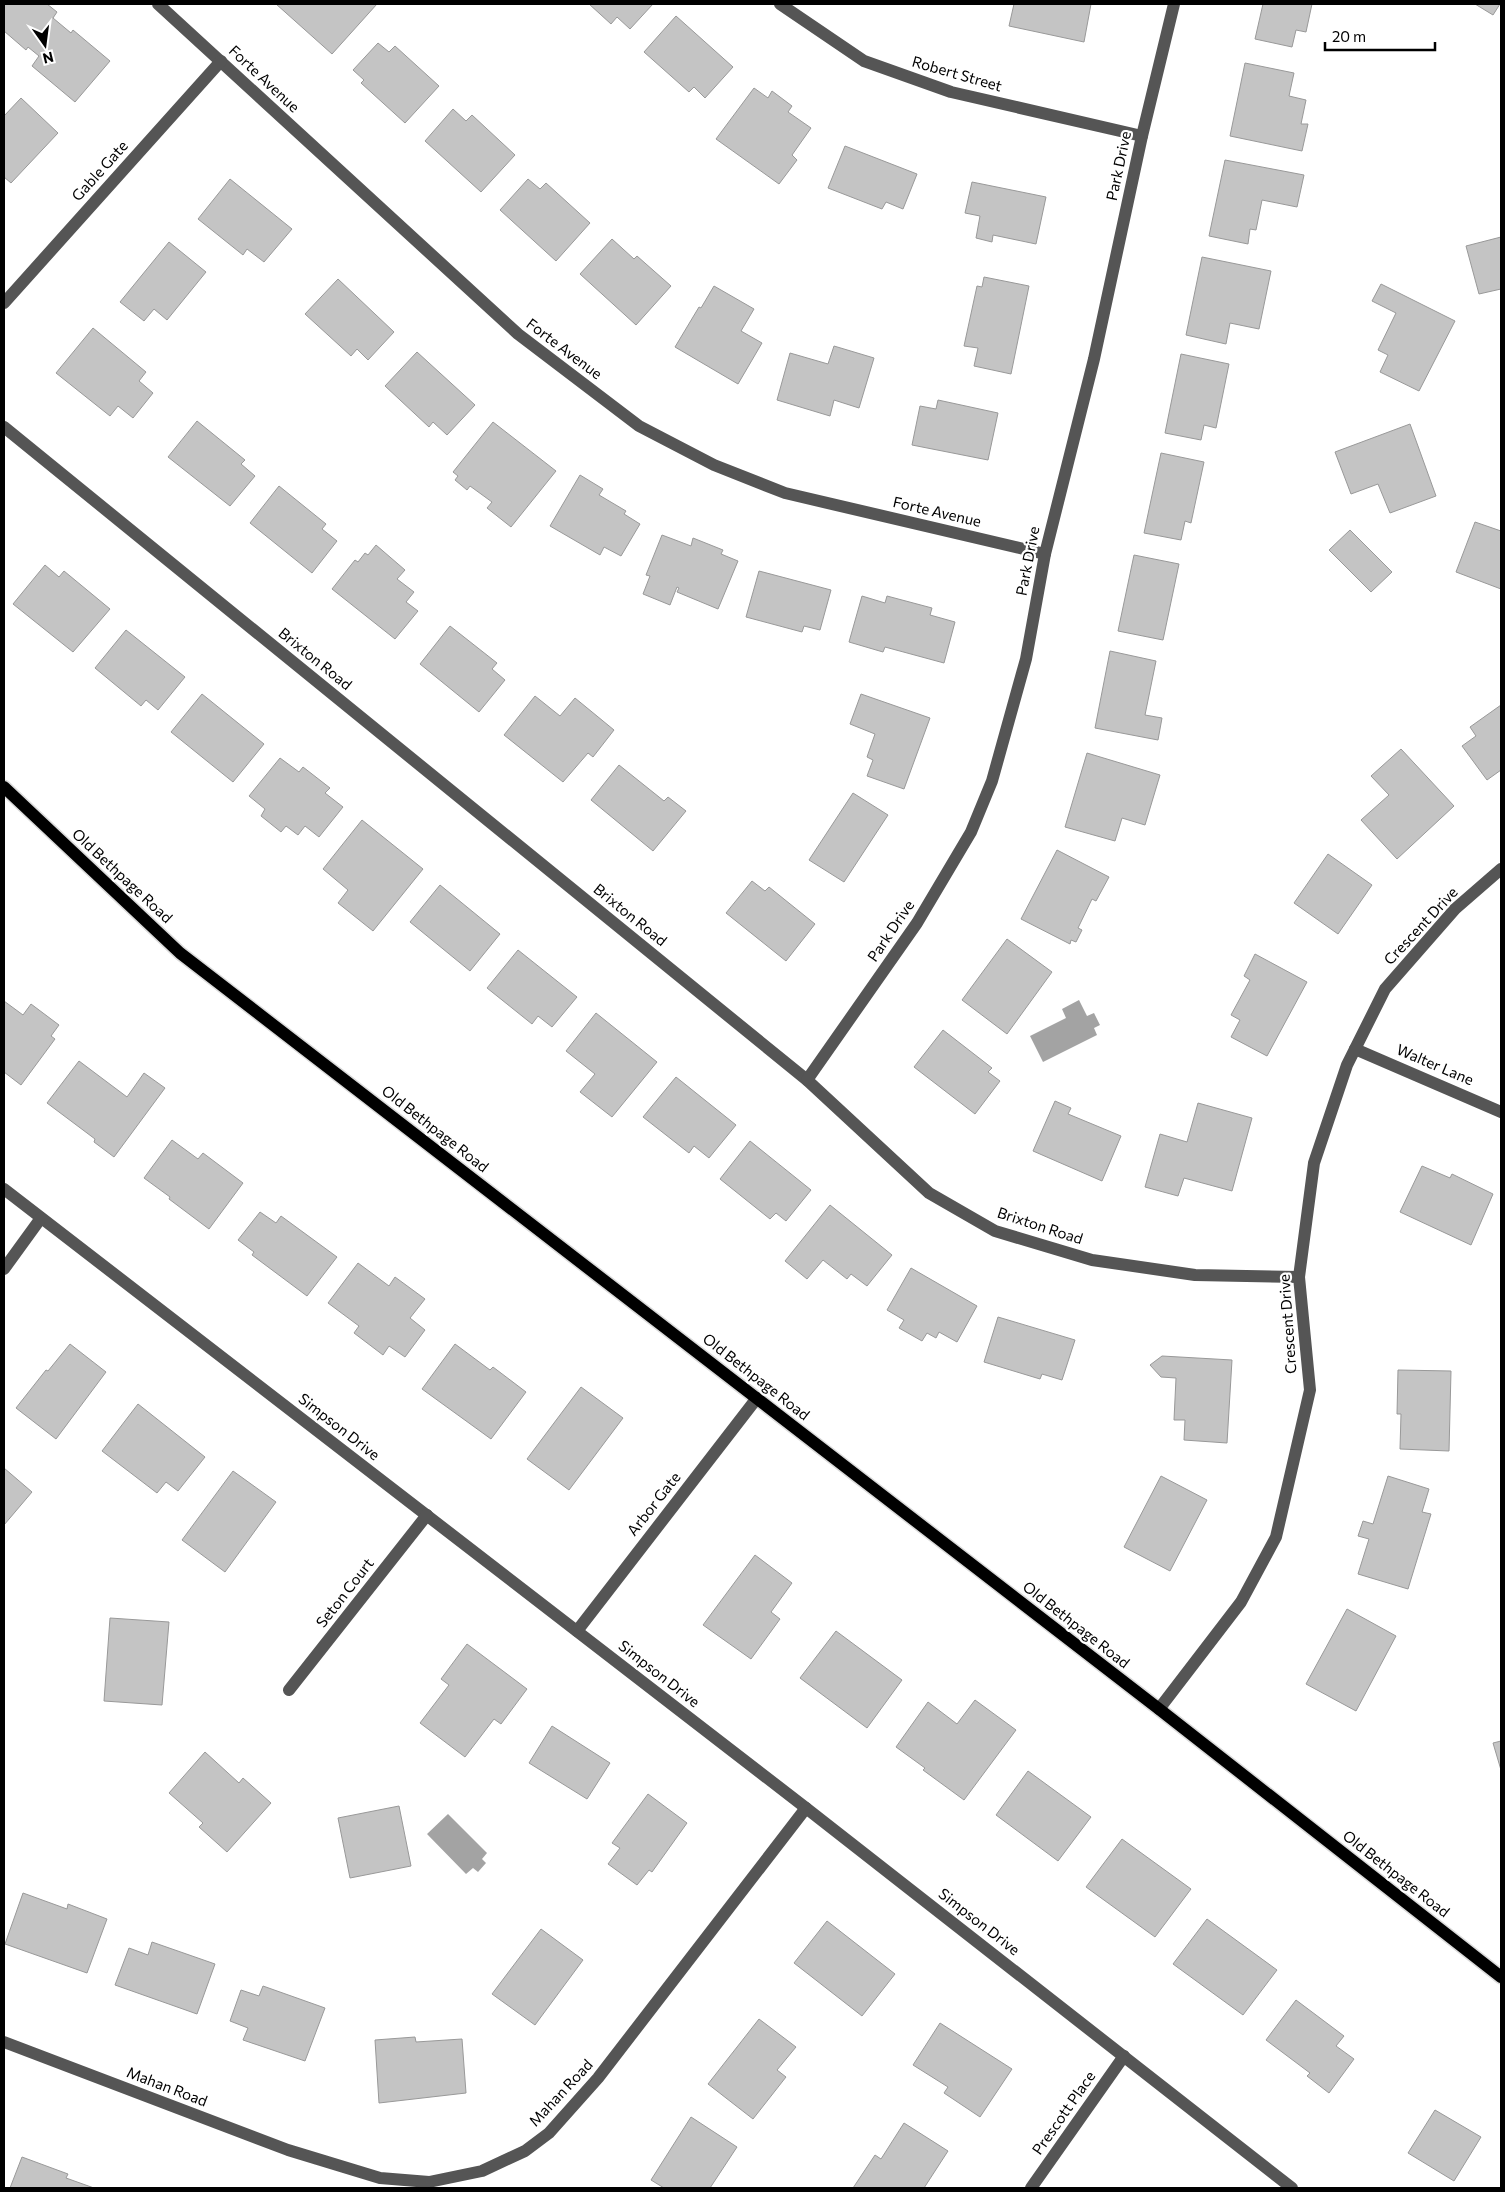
<svg xmlns="http://www.w3.org/2000/svg" width="1505" height="2192" viewBox="0 0 1505 2192" font-family="Commissioner,sans-serif">
  <rect width="100%" height="100%" fill="#fff"/>
  <g fill="#a3a3a3">
    <polygon points="1079,1000 1087,1016 1094,1013 1100,1025 1094,1028 1097,1035 1043,1062 1030,1036 1066,1018 1062,1009"/>
    <polygon points="448,1814 487,1853 482,1859 486,1863 478,1872 473,1868 466,1874 427,1834"/>
  </g>
  <g fill="#c4c4c4" stroke="#999">
    <polygon points="4,4 47,4 57,12 53,18 71,33 73,30 110,61 75,102 32,66 39,56 28,47 26,50 4,31"/>
    <polygon points="276,4 377,4 332,54"/>
    <polygon points="589,4 653,4 630,29 617,17 611,24"/>
    <polygon points="1014,4 1091,4 1084,42 1009,26"/>
    <polygon points="1263,4 1312,4 1306,32 1296,30 1292,47 1255,39"/>
    <polygon points="1475,4 1500,4 1493,15"/>
    <polygon points="676,16 733,67 705,98 694,87 689,92 644,52"/>
    <polygon points="378,43 389,52 395,46 439,86 405,123 361,83 364,80 353,70"/>
    <polygon points="1245,63 1294,73 1289,96 1306,100 1301,124 1308,124 1302,151 1230,136"/>
    <polygon points="754,88 768,98 772,91 792,106 788,112 811,128 792,155 797,160 779,184 716,139"/>
    <polygon points="21,98 58,133 11,183 4,177 4,116"/>
    <polygon points="453,109 466,121 472,115 515,155 481,192 425,141"/>
    <polygon points="845,146 917,174 903,209 886,202 882,209 828,188"/>
    <polygon points="1225,160 1304,175 1297,207 1262,200 1256,230 1250,229 1248,244 1209,236"/>
    <polygon points="230,179 292,229 264,262 247,249 243,255 198,219"/>
    <polygon points="528,179 540,189 546,183 590,223 556,261 500,210"/>
    <polygon points="972,182 1046,197 1036,244 993,235 992,242 976,238 980,216 965,213"/>
    <polygon points="1501,237 1501,289 1479,294 1466,246"/>
    <polygon points="612,239 634,259 637,256 671,286 636,325 580,274"/>
    <polygon points="169,242 206,272 167,320 154,309 144,321 120,302"/>
    <polygon points="1202,257 1271,271 1259,329 1230,323 1226,344 1186,335"/>
    <polygon points="984,277 1029,286 1011,374 974,366 978,348 964,346 977,286 982,287"/>
    <polygon points="338,279 394,332 368,360 357,349 351,356 305,314"/>
    <polygon points="1381,284 1455,321 1419,391 1380,372 1388,355 1378,350 1396,313 1372,301"/>
    <polygon points="714,286 754,309 741,331 762,343 738,384 675,347 699,307 701,308"/>
    <polygon points="93,328 146,372 139,381 153,393 133,418 118,406 110,416 56,373"/>
    <polygon points="834,346 874,358 859,408 834,400 830,416 777,400 790,353 828,364"/>
    <polygon points="417,352 475,405 447,435 433,422 429,427 385,386"/>
    <polygon points="1181,354 1229,364 1216,428 1204,425 1201,440 1165,433"/>
    <polygon points="938,400 998,413 988,460 912,445 920,406 936,409"/>
    <polygon points="197,421 245,460 241,464 255,476 230,506 168,457"/>
    <polygon points="493,422 556,471 511,527 487,508 492,502 470,486 467,490 455,480 458,476 453,472"/>
    <polygon points="1410,424 1436,496 1390,513 1378,484 1351,494 1335,452"/>
    <polygon points="1161,453 1204,462 1191,523 1185,521 1181,540 1144,533"/>
    <polygon points="580,475 603,489 599,495 626,511 624,514 640,524 621,556 604,547 600,555 550,526"/>
    <polygon points="279,486 326,524 322,529 337,541 312,573 250,523"/>
    <polygon points="1475,522 1501,531 1501,589 1456,572"/>
    <polygon points="1350,530 1392,572 1371,592 1329,550"/>
    <polygon points="662,535 691,546 693,538 723,550 721,554 738,561 718,609 677,592 679,588 677,587 670,605 643,594 650,576 646,575"/>
    <polygon points="376,545 405,570 397,579 414,592 406,602 418,611 395,639 332,589 355,560 358,562 365,553 368,555"/>
    <polygon points="1134,555 1179,564 1163,640 1118,631"/>
    <polygon points="45,565 59,577 64,571 110,609 73,652 13,604"/>
    <polygon points="759,571 831,590 820,630 804,626 802,632 746,617"/>
    <polygon points="862,596 885,603 887,596 932,608 930,615 955,622 944,663 885,647 883,652 849,642"/>
    <polygon points="450,626 497,663 492,669 505,680 479,712 420,664"/>
    <polygon points="126,630 185,677 158,710 146,700 141,706 95,668"/>
    <polygon points="1110,651 1156,661 1145,715 1162,718 1158,740 1095,728"/>
    <polygon points="202,694 264,744 233,782 171,732"/>
    <polygon points="861,694 930,718 904,789 867,776 873,760 867,757 875,734 850,724"/>
    <polygon points="535,696 560,716 575,698 614,730 593,757 588,753 563,782 504,735"/>
    <polygon points="1501,705 1501,770 1487,780 1462,746 1476,736 1470,727"/>
    <polygon points="1401,749 1454,806 1397,859 1361,820 1389,795 1371,776"/>
    <polygon points="1087,753 1160,775 1145,825 1122,818 1115,841 1065,827"/>
    <polygon points="280,758 299,772 303,767 330,788 325,793 343,807 319,837 305,826 298,835 286,826 281,832 261,816 265,809 249,796"/>
    <polygon points="619,765 664,801 668,797 686,811 653,851 591,800"/>
    <polygon points="853,793 888,815 844,882 809,860"/>
    <polygon points="362,820 423,869 373,931 338,903 348,890 323,869"/>
    <polygon points="1057,850 1109,877 1096,901 1092,899 1078,928 1082,930 1076,942 1071,940 1070,944 1021,919"/>
    <polygon points="1328,854 1372,885 1338,934 1294,903"/>
    <polygon points="752,881 765,891 769,887 815,924 786,961 726,913"/>
    <polygon points="440,885 500,934 470,971 410,922"/>
    <polygon points="1007,939 1052,972 1007,1034 962,1000"/>
    <polygon points="518,950 577,997 552,1027 538,1016 532,1024 487,988"/>
    <polygon points="1255,954 1307,982 1267,1056 1231,1037 1240,1020 1231,1015 1250,980 1244,976"/>
    <polygon points="4,1001 23,1015 31,1004 59,1025 51,1036 55,1039 21,1085 4,1072"/>
    <polygon points="596,1013 657,1062 612,1117 580,1092 595,1074 566,1051"/>
    <polygon points="943,1030 992,1068 988,1072 1000,1081 975,1114 914,1067"/>
    <polygon points="79,1061 127,1097 144,1073 165,1088 114,1157 94,1142 95,1139 47,1103"/>
    <polygon points="676,1077 736,1125 709,1158 694,1146 689,1153 643,1117"/>
    <polygon points="1055,1101 1071,1108 1068,1114 1121,1136 1102,1181 1033,1151"/>
    <polygon points="1198,1103 1252,1118 1232,1191 1184,1178 1178,1196 1145,1187 1160,1134 1187,1142"/>
    <polygon points="172,1140 198,1159 203,1153 243,1183 209,1229 169,1199 170,1197 144,1178"/>
    <polygon points="750,1141 811,1190 786,1221 776,1213 770,1219 720,1179"/>
    <polygon points="1422,1166 1450,1178 1452,1174 1493,1194 1471,1245 1400,1212"/>
    <polygon points="830,1205 892,1255 867,1286 851,1274 847,1279 823,1260 807,1279 785,1261"/>
    <polygon points="260,1212 276,1223 281,1216 337,1257 307,1296 252,1255 254,1252 238,1240"/>
    <polygon points="358,1263 389,1286 395,1277 425,1299 410,1318 425,1330 405,1357 389,1346 383,1355 354,1333 359,1326 328,1303"/>
    <polygon points="911,1268 977,1306 957,1342 939,1332 936,1338 927,1333 922,1341 899,1328 904,1320 887,1310"/>
    <polygon points="998,1317 1075,1340 1062,1380 1042,1374 1040,1379 984,1362"/>
    <polygon points="70,1344 106,1372 56,1439 16,1408 46,1370 48,1371"/>
    <polygon points="455,1344 490,1370 493,1367 526,1392 491,1439 422,1389"/>
    <polygon points="1162,1356 1232,1360 1227,1443 1184,1440 1185,1420 1174,1420 1176,1378 1161,1377 1150,1365"/>
    <polygon points="1398,1370 1451,1371 1449,1451 1400,1449 1401,1414 1397,1414"/>
    <polygon points="581,1387 623,1418 569,1490 527,1459"/>
    <polygon points="138,1404 205,1457 178,1491 166,1482 157,1493 102,1451"/>
    <polygon points="4,1468 32,1492 4,1525"/>
    <polygon points="233,1471 276,1502 225,1572 182,1540"/>
    <polygon points="1161,1476 1207,1500 1170,1571 1124,1547"/>
    <polygon points="1388,1476 1429,1489 1422,1512 1431,1514 1408,1589 1358,1574 1369,1539 1358,1536 1363,1521 1373,1524"/>
    <polygon points="755,1555 792,1583 771,1612 780,1619 751,1659 703,1625"/>
    <polygon points="1347,1609 1396,1636 1356,1711 1306,1684"/>
    <polygon points="110,1618 169,1622 162,1705 104,1701"/>
    <polygon points="836,1631 902,1680 867,1728 800,1678"/>
    <polygon points="467,1644 527,1689 501,1724 494,1719 465,1757 420,1723 449,1685 441,1679"/>
    <polygon points="975,1700 1016,1730 964,1800 923,1770 925,1768 896,1747 928,1702 957,1724"/>
    <polygon points="552,1726 610,1763 587,1799 529,1763"/>
    <polygon points="1501,1741 1501,1770 1493,1743"/>
    <polygon points="205,1752 239,1783 243,1778 271,1803 227,1852 199,1827 203,1823 169,1793"/>
    <polygon points="1028,1771 1091,1817 1058,1861 996,1815"/>
    <polygon points="648,1794 687,1823 652,1872 649,1870 637,1885 608,1864 620,1848 612,1843"/>
    <polygon points="399,1806 411,1866 350,1878 338,1818"/>
    <polygon points="1122,1839 1191,1889 1155,1937 1086,1887"/>
    <polygon points="23,1893 67,1909 68,1904 107,1919 87,1973 5,1944"/>
    <polygon points="1207,1919 1277,1970 1243,2015 1173,1964"/>
    <polygon points="827,1921 895,1974 862,2016 794,1963"/>
    <polygon points="541,1929 583,1960 535,2025 492,1994"/>
    <polygon points="152,1942 215,1964 197,2014 115,1985 129,1948 148,1955"/>
    <polygon points="263,1986 325,2008 305,2061 243,2040 248,2028 230,2021 241,1990 259,1996"/>
    <polygon points="1296,2000 1344,2036 1336,2046 1354,2059 1329,2093 1307,2076 1310,2073 1266,2040"/>
    <polygon points="759,2019 796,2047 777,2070 786,2077 753,2119 708,2084"/>
    <polygon points="940,2023 1012,2069 980,2117 944,2093 948,2087 913,2065"/>
    <polygon points="415,2037 416,2042 462,2039 466,2093 379,2103 375,2040"/>
    <polygon points="1435,2110 1481,2137 1454,2181 1408,2153"/>
    <polygon points="691,2117 737,2147 710,2188 664,2188 651,2180"/>
    <polygon points="904,2123 948,2151 924,2188 853,2188 875,2155 881,2159"/>
    <polygon points="22,2157 68,2174 66,2178 94,2188 10,2188"/>
  </g>
  <g fill="none" stroke-linecap="round" stroke-linejoin="round">
    <defs>
      <polyline id="major" points="4,787 180,953 1159,1709 1501,1977"/>
    </defs>
    <use href="#major" stroke="#dbdbdb" stroke-width="15"/>
    <g stroke="#555" stroke-width="12">
      <polyline points="158,4 518,334 639,426 714,465 785,493 1045,554"/>
      <polyline points="780,4 864,61 951,92 1142,136"/>
      <polyline points="4,303 221,61"/>
      <polyline points="4,427 807,1080 929,1193 995,1231 1092,1260 1195,1275 1299,1277"/>
      <polyline points="1355,1049 1501,1112"/>
      <polyline points="807,1080 917,923 971,832 992,781 1026,659 1045,554 1094,359 1142,136 1174,4"/>
      <polyline points="4,1189 806,1808 1292,2188"/>
      <polyline points="4,1269 41,1218"/>
      <polyline points="577,1631 757,1398"/>
      <polyline points="289,1690 427,1515"/>
      <polyline points="1159,1709 1241,1602 1276,1537 1310,1390 1299,1277 1314,1163 1347,1065 1385,989 1455,909 1501,869"/>
      <polyline points="4,2042 288,2150 380,2178 429,2182 482,2171 525,2151 549,2133 598,2078 806,1808"/>
      <polyline points="1031,2188 1124,2056"/>
    </g>
    <use href="#major" stroke="#000" stroke-width="12"/>
  </g>
  <g text-anchor="middle" stroke-width="4.5" stroke-linejoin="round" paint-order="stroke">
    <g font-size="15" fill="#000" stroke="#fff">
      <text transform="translate(957 74) rotate(16)" y="5">Robert Street</text>
      <text transform="translate(264 79) rotate(43)" y="5">Forte Avenue</text>
      <text transform="translate(1119 166) rotate(-78)" y="5">Park Drive</text>
      <text transform="translate(100 171) rotate(-48)" y="5">Gable Gate</text>
      <text transform="translate(564 349) rotate(37)" y="5">Forte Avenue</text>
      <text transform="translate(937 512) rotate(13)" y="5">Forte Avenue</text>
      <text transform="translate(1028 561) rotate(-79)" y="5">Park Drive</text>
      <text transform="translate(315 659) rotate(39)" y="5">Brixton Road</text>
      <text transform="translate(122 876) rotate(43)" y="5">Old Bethpage Road</text>
      <text transform="translate(630 915) rotate(39)" y="5">Brixton Road</text>
      <text transform="translate(1421 926) rotate(-47)" y="5">Crescent Drive</text>
      <text transform="translate(891 931) rotate(-56)" y="5">Park Drive</text>
      <text transform="translate(1435 1065) rotate(23)" y="5">Walter Lane</text>
      <text transform="translate(435 1129) rotate(38)" y="5">Old Bethpage Road</text>
      <text transform="translate(1040 1226) rotate(18)" y="5">Brixton Road</text>
      <text transform="translate(1288 1324) rotate(-94)" y="5">Crescent Drive</text>
      <text transform="translate(756 1377) rotate(38)" y="5">Old Bethpage Road</text>
      <text transform="translate(339 1427) rotate(38)" y="5">Simpson Drive</text>
      <text transform="translate(654 1504) rotate(-52)" y="5">Arbor Gate</text>
      <text transform="translate(345 1593) rotate(-52)" y="5">Seton Court</text>
      <text transform="translate(1076 1625) rotate(38)" y="5">Old Bethpage Road</text>
      <text transform="translate(659 1674) rotate(38)" y="5">Simpson Drive</text>
      <text transform="translate(1396 1874) rotate(38)" y="5">Old Bethpage Road</text>
      <text transform="translate(979 1922) rotate(38)" y="5">Simpson Drive</text>
      <text transform="translate(167 2087) rotate(21)" y="5">Mahan Road</text>
      <text transform="translate(561 2093) rotate(-47)" y="5">Mahan Road</text>
      <text transform="translate(1064 2113) rotate(-55)" y="5">Prescott Place</text>
    </g>
  </g>
  <rect width="1505" height="2192" fill="none" stroke="#000000" stroke-width="10"/>
  <g transform="translate(45 45) rotate(166)" stroke="#ffffff" stroke-width="4" paint-order="stroke">
  <path d="M0-4L9 19L0 12L-9 19Z" fill="#000000"/>
  <text y="-8" font-size="14" font-weight="bold" text-anchor="middle" fill="#000000">N</text>
  </g>
  <path d="M1325 42v8h110v-8" fill="none" stroke="#000000" stroke-width="2.5"/>
  <text x="1332" y="42" font-size="15" fill="#000000" stroke="#ffffff" stroke-width="4" paint-order="stroke">20 m</text>
</svg>
